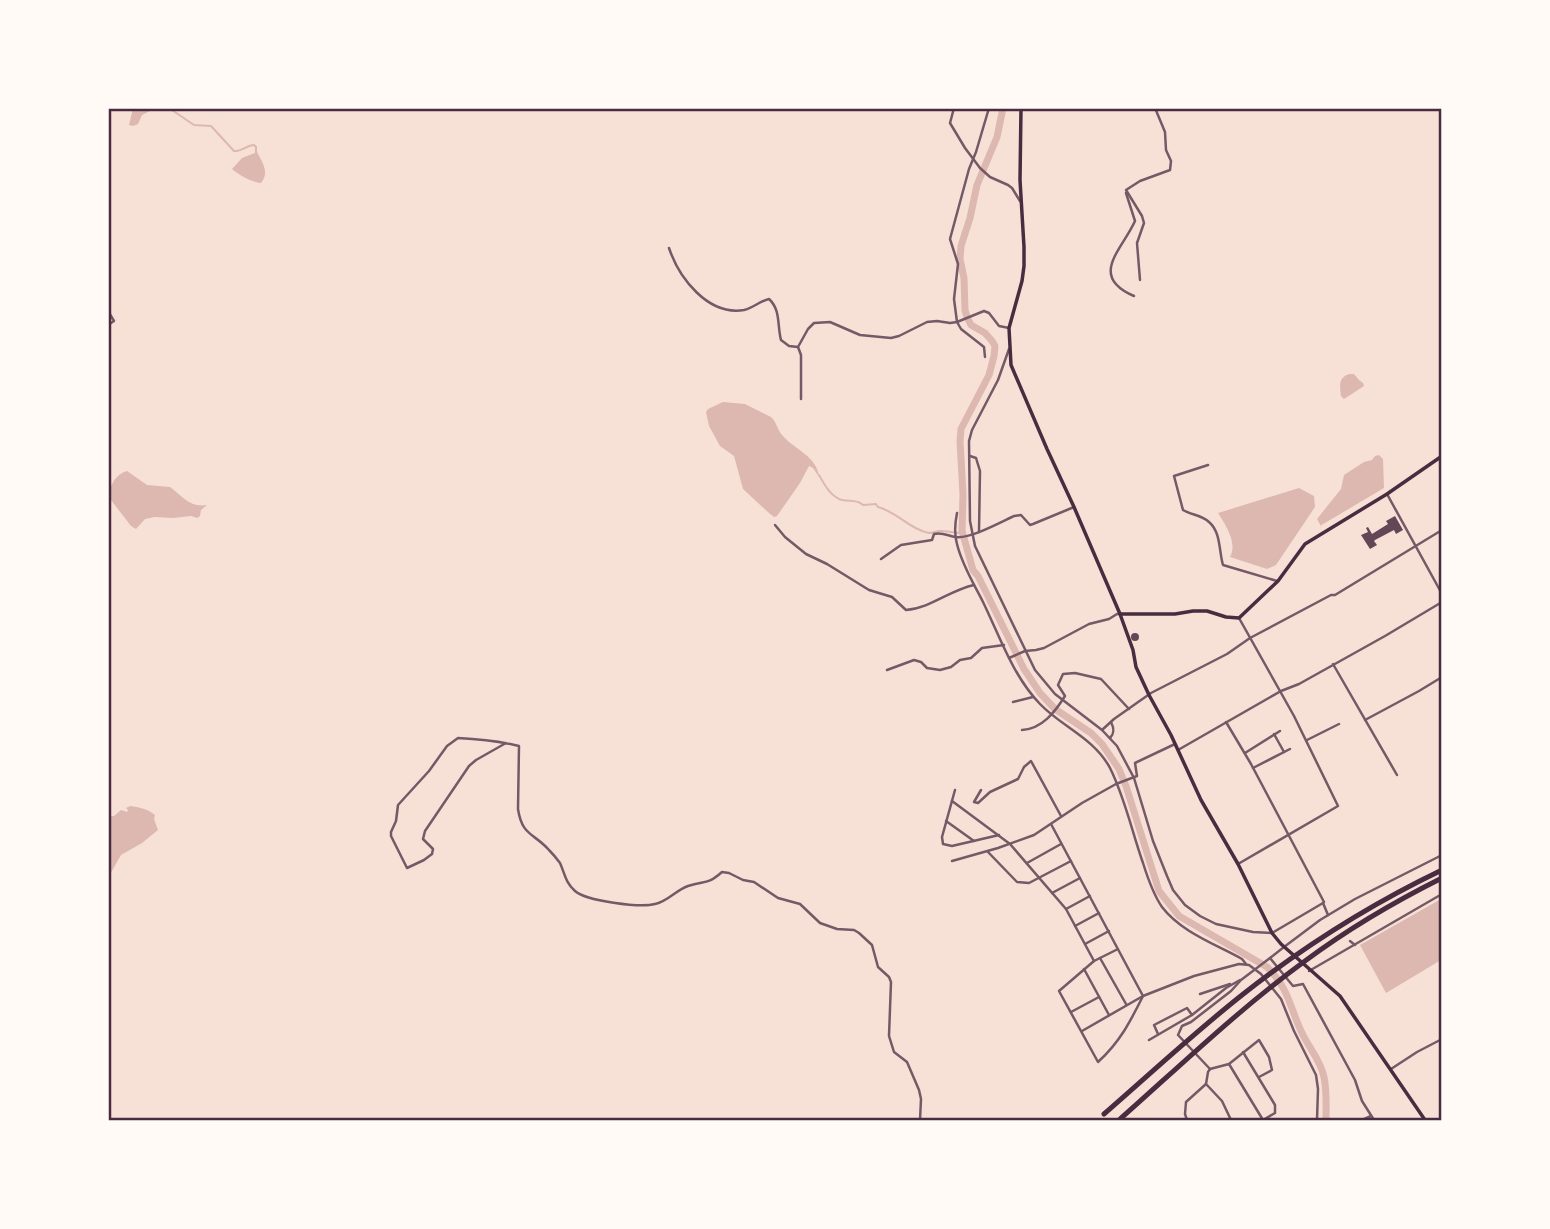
<svg xmlns="http://www.w3.org/2000/svg" width="1550" height="1229" viewBox="0 0 1550 1229" font-family="'Asap Condensed',sans-serif">
  <rect width="100%" height="100%" fill="#f7e1d7"/>
  <g fill="#dcb8b0">
    <polygon points="133,108 154,108 154,109 142,115 138,124 133,126 129,125"/>
    <path d="M257,152C262,162 270,172 261,183C251,182 239,175 232,169L242,158Z"/>
    <path d="M1350,374H1354L1359,380L1363,383L1364,386L1344,399L1341,396C1340,385 1338,377 1350,374Z"/>
    <path d="M723,402L745,404L771,417C777,422 777,430 783,436C795,450 817,456 819,477L813,468L809,466L800,483L777,516L774,517L769,513L743,489L734,456L720,446L709,426L706,412L708,409Z"/>
    <polygon points="1379,455 1383,459 1384,488 1325,523 1321,525 1322,528 1317,519 1341,489 1344,475 1364,462 1372,460 1375,456"/>
    <path d="M127,471L147,485L170,487C182,496 190,508 207,505L201,510L200,516L197,518L191,516L173,518L155,517L145,519L136,529L131,526L111,500H109C108,488 115,474 127,471Z"/>
    <path d="M1299,488L1314,496L1315,507L1276,565L1267,569L1230,557C1238,543 1225,524 1218,513Z"/>
    <path d="M130,806C139,807 148,809 155,815L154,819L158,830L142,843L121,855L109,876V814V816H114L121,810L127,812L128,810L126,808Z"/>
    <polygon points="1441,899 1441,960 1386,993 1360,945"/>
  </g>
  <g fill="none" stroke-linecap="round" stroke-linejoin="round">
    <g stroke="#dcb8b0" stroke-width="2">
      <path d="M169,108L194,125L211,126L234,151C241,152 247,145 254,145L256,147V153"/>
      <path d="M819,475C824,484 831,497 842,500C850,502 856,499 863,505L876,504L878,507C897,512 911,530 929,533C934,533 935,531 940,531C947,531 955,533 962,533"/>
    </g>
    <path stroke="#dcb8b0" stroke-width="7" d="M1003,108L997,137L977,185L970,218L961,246L960,259L964,278L965,310L967,317L971,325L985,333L992,341L995,346L994,356L989,375L961,429L960,441L963,495L962,531L973,570L978,576L1024,669L1040,693L1055,709L1091,733L1102,744L1119,769L1126,786L1159,891L1179,916L1267,967C1290,990 1289,1006 1302,1033C1309,1048 1321,1061 1324,1077C1327,1091 1326,1106 1326,1120"/>
  </g>
  <g fill="#644757">
    <polygon points="1395,516 1403,530 1396,534 1394,530 1375,540 1374,541 1377,545 1370,549 1361,535 1368,532 1366,528 1368,527 1372,534 1388,524 1386,521"/>
    <circle cx="1135" cy="637" r="4"/>
  </g>
  <g fill="none" stroke-linecap="round" stroke-linejoin="round">
    <g stroke="#755966" stroke-width="2.5">
      <polyline points="954,108 950,123 965,148 980,168 990,177 1008,185 1012,188 1020,201"/>
      <path d="M1126,193L1135,221C1122,250 1088,276 1134,296"/>
      <path d="M669,248C679,278 708,316 744,310C753,308 760,301 769,299C781,310 777,325 781,340L789,346L798,347"/>
      <polyline points="1140,280 1137,243 1144,223 1142,216 1126,190 1140,181 1170,170 1171,161 1166,150 1165,132 1155,108"/>
      <polyline points="108,311 114,321 108,325"/>
      <polyline points="985,357 984,347 961,329 957,322 954,299 958,264 950,239 969,169 976,152 989,108"/>
      <polyline points="801,399 801,355 798,347 808,329 814,323 830,322 860,335 891,338 899,336 927,322 937,321 950,323 957,322 984,311 989,313 999,326 1009,328"/>
      <polyline points="970,456 976,458 980,471 979,532"/>
      <path d="M1208,465L1174,476L1183,510C1191,515 1202,515 1209,522C1221,532 1219,552 1223,565L1277,581"/>
      <polyline points="1387,494 1442,594"/>
      <path d="M957,513C955,523 954,534 957,544C962,565 974,584 983,602C1000,637 1013,676 1040,704C1062,727 1094,738 1110,768C1125,798 1132,832 1143,863C1148,879 1153,894 1162,907C1181,932 1215,944 1242,959L1246,964"/>
      <path d="M775,525L785,537L806,554L827,564L869,590L892,597L906,610C931,608 950,590 974,585"/>
      <path d="M881,559L901,545L932,540L934,534C943,532 948,536 956,537C970,539 1001,522 1014,516L1021,515L1030,525L1033,524L1074,507"/>
      <polyline points="1009,658 1025,651 1036,650 1044,648 1089,624 1109,619 1117,614 1120,614"/>
      <polyline points="1333,664 1397,775"/>
      <polyline points="887,670 914,660 921,662 927,668 940,670 951,667 960,660 971,658 982,648 1004,645"/>
      <polyline points="1013,702 1033,697"/>
      <polyline points="1365,720 1419,691 1442,677"/>
      <polyline points="1226,722 1251,764 1324,902 1323,903 1328,915"/>
      <path d="M1022,730C1042,729 1055,712 1065,696L1058,685L1063,674L1075,673L1101,679L1129,709"/>
      <polyline points="1102,730 1114,719 1151,693 1227,654 1250,638 1331,595 1335,595 1442,530"/>
      <polyline points="1274,734 1284,752"/>
      <path d="M1110,738C1115,733 1114,728 1111,722"/>
      <polyline points="1307,740 1339,724"/>
      <path d="M506,743L476,760L469,766L425,831L423,839L433,849L432,854L424,860L407,868L391,836V832L396,821L398,805L429,771L447,746L458,738C479,739 499,741 519,746L518,809C522,836 534,833 549,850C553,854 557,859 560,863C565,874 565,882 575,891C586,901 640,908 655,904C667,902 676,890 688,886C705,880 706,886 722,872L729,873L743,880L754,882L778,898L800,904L820,923L837,929L854,930L859,933L872,945L878,967L889,977L891,982L889,1036L894,1052L907,1062L919,1090L921,1099L920,1120"/>
      <polyline points="1178,750 1281,691 1299,684 1385,636 1442,602"/>
      <polyline points="1245,753 1280,731"/>
      <polyline points="1253,768 1290,749"/>
      <polyline points="955,790 942,837 943,844 952,846 999,835"/>
      <polyline points="981,790 974,802 978,803 990,792 1018,779 1024,767 1031,761 1061,816"/>
      <polyline points="952,801 1010,844 1066,909 1094,961"/>
      <polyline points="946,821 974,841"/>
      <path d="M1051,824L1143,996C1130,1022 1120,1042 1098,1062L1059,991L1094,961L1118,949"/>
      <polyline points="988,852 1017,882 1029,883 1071,861"/>
      <polyline points="952,861 998,848 1034,835 1082,803 1116,784 1137,776 1135,763 1175,744"/>
      <polyline points="1027,863 1061,844"/>
      <polyline points="1238,864 1338,806 1294,716 1239,618"/>
      <polyline points="1052,893 1080,878"/>
      <polyline points="1066,909 1090,896"/>
      <polyline points="1075,926 1099,913"/>
      <polyline points="1272,933 1323,903"/>
      <polyline points="1085,944 1109,931"/>
      <polyline points="1284,947 1270,958 1293,986 1303,984 1355,1080 1362,1101 1374,1120"/>
      <polyline points="1100,958 1126,1004"/>
      <polyline points="1084,969 1109,1015"/>
      <polyline points="1309,971 1442,894"/>
      <polyline points="1200,994 1230,984"/>
      <polyline points="1071,1012 1099,997"/>
      <polyline points="1082,1031 1143,996 1194,976 1239,964 1249,965 1261,974 1281,999 1294,1031 1316,1075 1318,1089 1317,1120"/>
      <polyline points="1158,1034 1154,1025 1187,1008 1192,1015"/>
      <polyline points="1149,1040 1192,1015 1226,988 1240,980"/>
      <polyline points="1229,1064 1263,1120 1275,1113 1275,1105 1243,1052"/>
      <polyline points="1210,1069 1178,1035 1182,1026 1191,1022 1231,991 1241,980 1270,958"/>
      <polyline points="1210,1069 1229,1064 1259,1040 1269,1057 1272,1070 1259,1077"/>
      <polyline points="1391,1069 1417,1052 1442,1039"/>
      <polyline points="1206,1084 1222,1101 1231,1120"/>
      <polyline points="1187,1120 1185,1114 1186,1102 1206,1084 1208,1072 1210,1069"/>
      <polyline points="1362,1120 1371,1116"/>
    </g>
    <g stroke="#755966" stroke-width="2.5">
      <polyline points="1009,349 998,380 972,430 969,441 970,521 975,546 1035,670 1055,694 1102,730 1117,746 1134,778 1153,841 1167,876 1173,890 1185,905 1200,916 1216,924 1253,932 1272,933"/>
      <polyline points="1350,941 1355,945"/>
      <polyline points="1284,947 1320,920 1355,899 1442,855"/>
    </g>
    <polyline stroke="#4a2c40" stroke-width="3.5" points="1120,614 1175,614 1193,611 1207,611 1226,617 1239,618 1278,581 1305,544 1387,494 1442,456"/>
    <polyline stroke="#4a2c40" stroke-width="3.5" points="1021,108 1020,180 1024,247 1024,266 1022,281 1009,328 1011,365 1047,449 1074,507 1120,614 1133,650 1136,667 1149,695 1171,735 1201,800 1238,864 1272,933 1281,944 1340,996 1425,1120"/>
    <g stroke="#4a2c40" stroke-width="5">
      <path d="M1104,1114C1150,1074 1194,1033 1242,995C1303,947 1371,904 1442,870"/>
      <path d="M1119,1120C1180,1066 1239,1009 1305,961C1348,929 1394,902 1442,878"/>
    </g>
  </g>
  <rect width="1550" height="1229" fill="none" stroke="#fffaf5" stroke-width="220"/>
  <rect x="110" y="110" width="1330" height="1009" fill="none" stroke="#4a2c40" stroke-width="2.5"/>
</svg>
